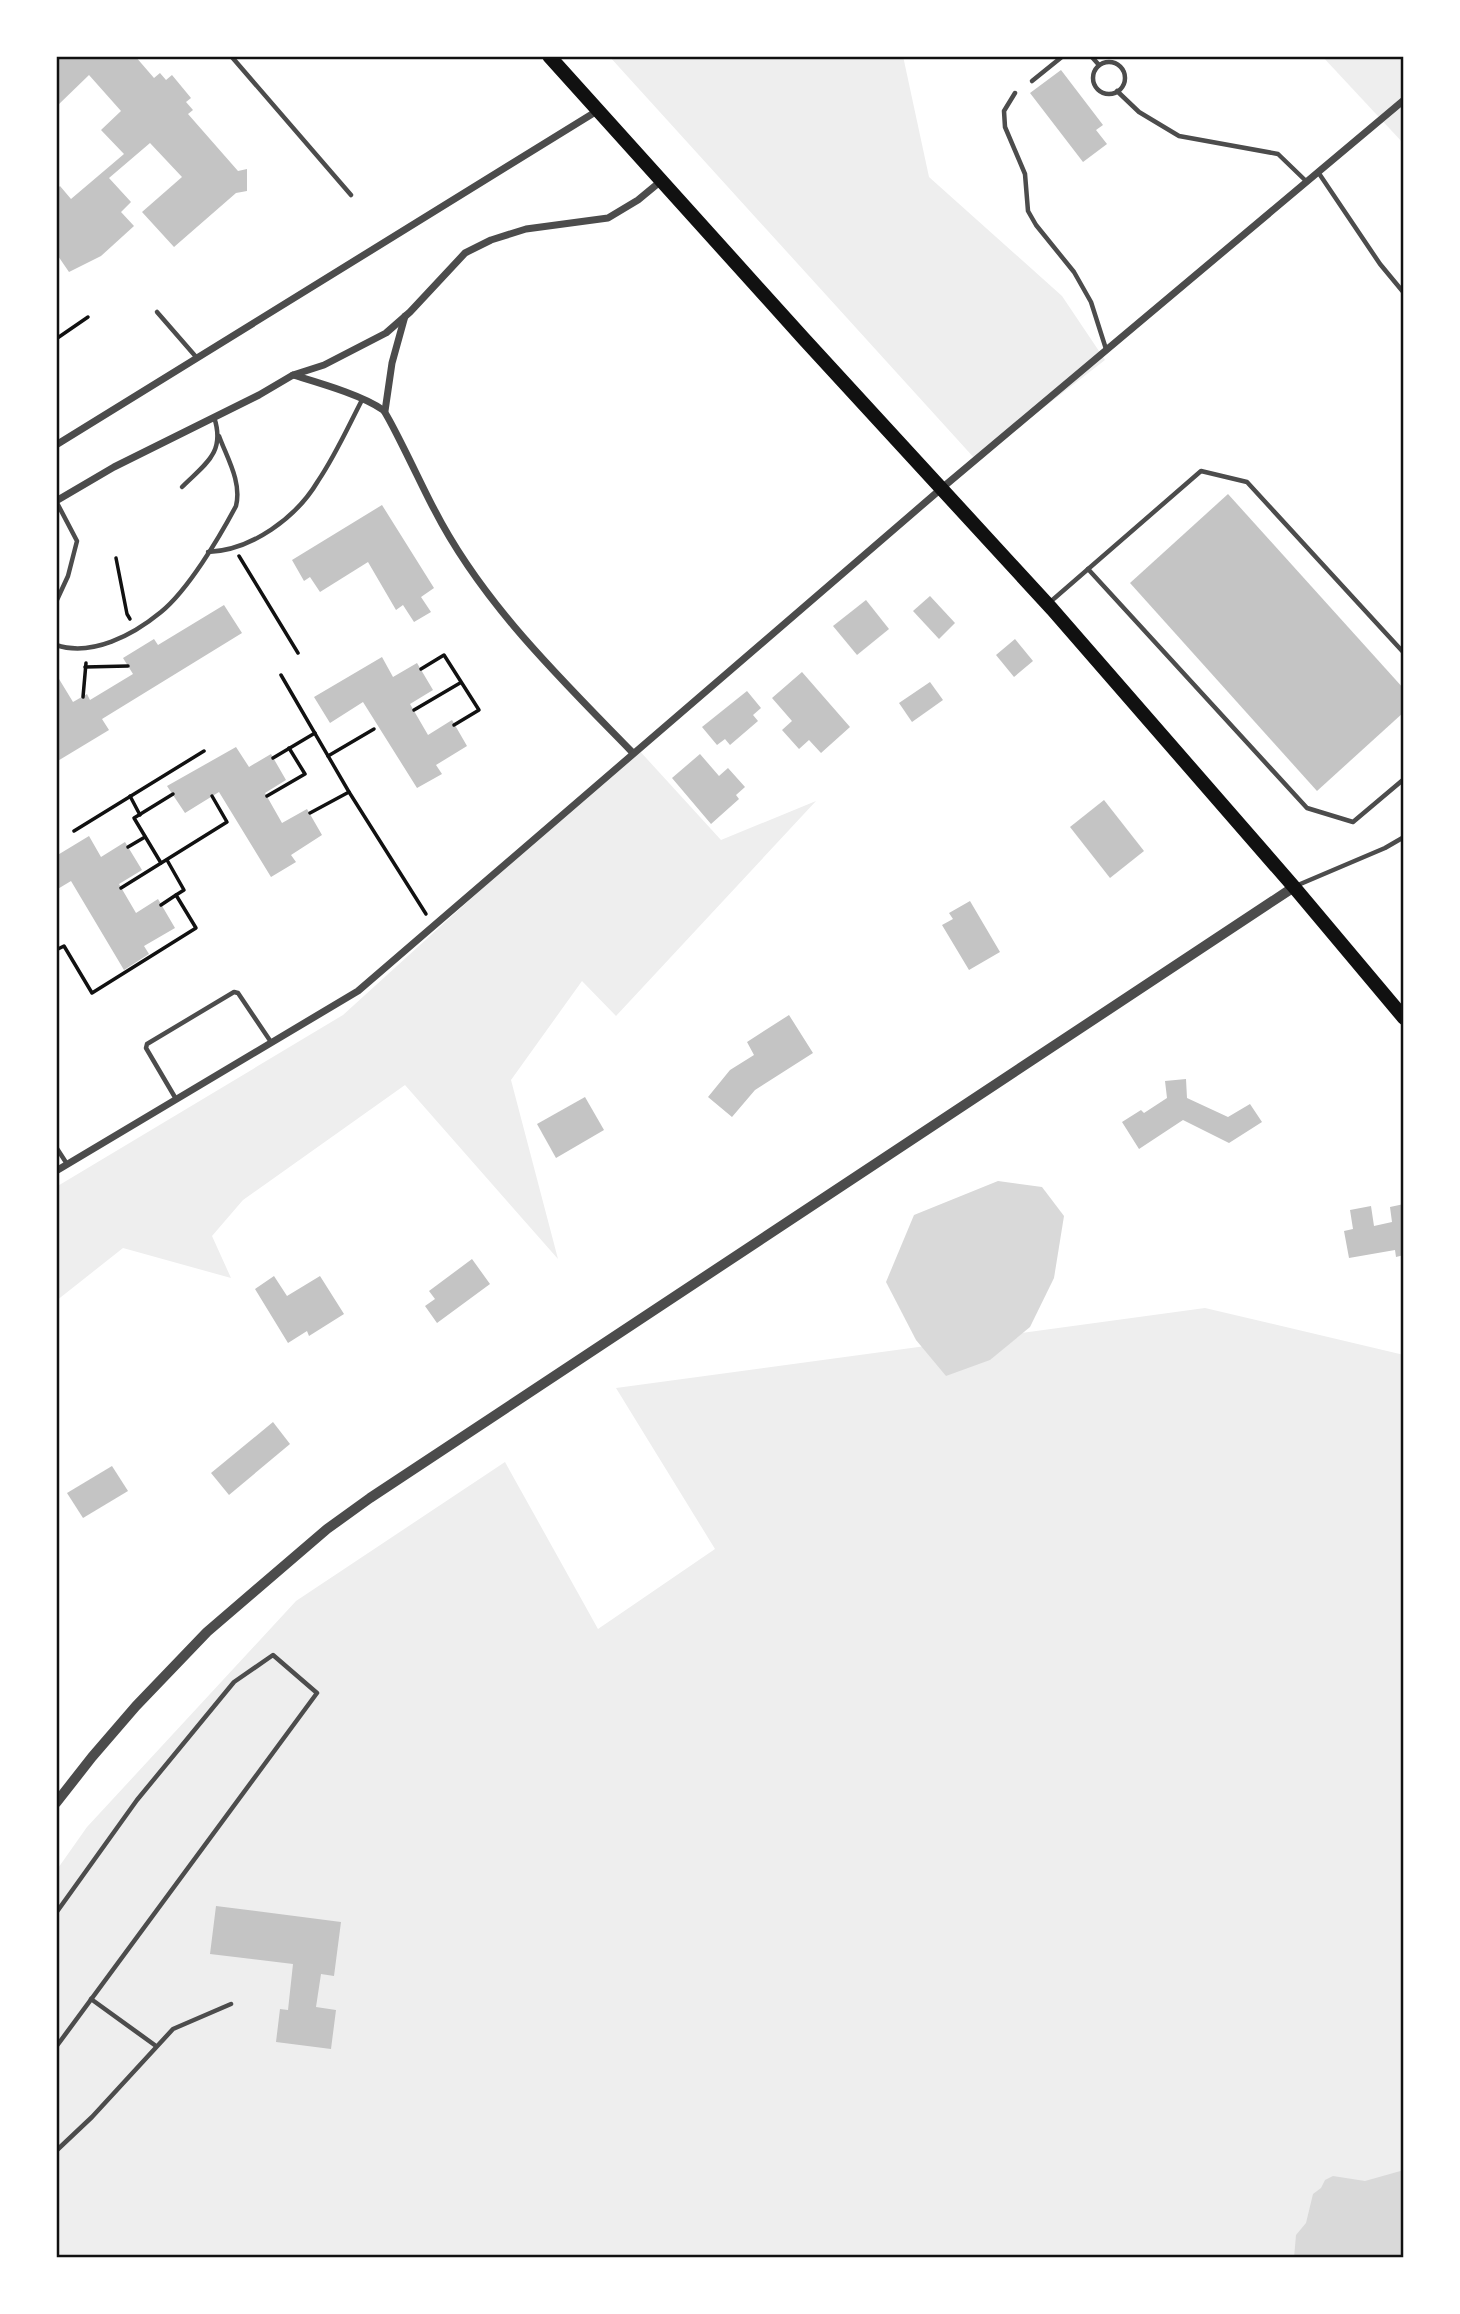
<svg xmlns="http://www.w3.org/2000/svg" width="1460" height="2314" viewBox="0 0 1460 2314" font-family="'Archivo Narrow',sans-serif">
  <rect width="100%" height="100%" fill="#fff"/>
  <g fill="#eee">
    <polygon points="609,56 903,56 929,177 1062,296 1105,360 976,460"/>
    <polygon points="1322,56 1404,56 1404,144"/>
    <polygon points="637,748 721,840 816,801 616,1016 582,981 511,1080 558,1259 405,1085 243,1200 212,1236 231,1278 123,1248 56,1301 56,1187 343,1015"/>
    <polygon points="1205,1308 1404,1355 1404,2258 56,2258 56,1871 87,1827 296,1601 505,1462 598,1629 715,1549 616,1388"/>
  </g>
  <g fill="#d9d9d9">
    <polygon points="998,1181 1042,1187 1064,1216 1054,1278 1030,1327 990,1360 946,1376 916,1340 886,1282 914,1215"/>
    <polygon points="1404,2170 1404,2254 1389,2258 1294,2258 1296,2235 1306,2223 1313,2194 1321,2188 1325,2180 1333,2176 1365,2181"/>
  </g>
  <g fill="#c4c4c4">
    <polygon points="56,56 135,56 154,78 160,73 166,80 172,75 191,98 186,102 193,110 188,114 238,171 247,169 247,191 236,193 174,247 142,212 182,177 150,143 109,178 131,202 121,212 134,226 101,256 69,272 56,253 56,190 60,186 71,199 124,154 101,130 121,111 89,75 56,107"/>
    <polygon points="1061,70 1103,125 1096,130 1107,144 1083,162 1030,93"/>
    <polygon points="1228,494 1404,689 1404,712 1317,791 1130,583"/>
    <polygon points="382,505 434,588 421,597 431,612 414,622 403,605 396,610 368,562 320,592 310,577 304,581 292,560"/>
    <polygon points="930,596 955,623 939,639 913,611"/>
    <polygon points="866,600 889,629 857,655 833,626"/>
    <polygon points="224,605 242,633 102,719 109,730 56,762 56,674 73,702 87,694 90,700 133,674 123,658 154,639 158,645"/>
    <polygon points="1015,639 1033,661 1014,677 996,655"/>
    <polygon points="382,657 393,677 417,663 433,690 410,704 428,735 452,720 467,746 436,765 442,774 417,788 363,702 330,723 314,697"/>
    <polygon points="802,672 850,727 821,753 809,740 799,749 782,730 792,721 772,698"/>
    <polygon points="930,682 943,700 912,722 899,703"/>
    <polygon points="747,691 761,708 753,715 758,721 730,745 725,739 717,745 702,727"/>
    <polygon points="236,747 249,767 271,754 286,780 265,793 282,823 307,809 322,835 291,855 296,862 271,877 219,792 185,813 167,786"/>
    <polygon points="700,754 719,776 728,768 745,787 736,795 739,799 711,824 672,778"/>
    <polygon points="1104,800 1144,851 1110,878 1070,827"/>
    <polygon points="89,836 101,857 125,842 142,870 119,884 136,913 158,899 175,928 144,946 149,954 124,970 71,881 56,890 56,856"/>
    <polygon points="970,901 1000,952 969,970 942,925 953,919 949,913"/>
    <polygon points="789,1015 813,1053 755,1090 732,1117 708,1097 730,1070 754,1055 747,1042"/>
    <polygon points="1186,1079 1187,1098 1228,1117 1250,1104 1262,1122 1229,1143 1183,1120 1139,1149 1122,1122 1141,1110 1144,1113 1167,1098 1165,1081"/>
    <polygon points="585,1097 604,1130 556,1158 537,1124"/>
    <polygon points="1404,1204 1404,1255 1396,1257 1395,1250 1349,1258 1344,1231 1353,1229 1350,1210 1371,1206 1374,1226 1392,1222 1390,1207"/>
    <polygon points="472,1259 490,1284 437,1323 425,1306 435,1299 429,1291"/>
    <polygon points="274,1276 287,1296 320,1276 344,1314 309,1336 307,1331 288,1343 255,1289"/>
    <polygon points="273,1422 290,1444 229,1495 211,1473"/>
    <polygon points="112,1466 128,1491 83,1518 67,1493"/>
    <polygon points="216,1906 341,1922 334,1976 321,1974 316,2007 336,2010 331,2049 276,2042 280,2009 288,2010 293,1964 210,1954"/>
  </g>
  <g fill="none" stroke-linecap="round" stroke-linejoin="round">
    <g stroke="#111" stroke-width="3.5">
      <polyline points="56,339 88,317"/>
      <polyline points="239,556 298,653"/>
      <polyline points="116,558 127,614 130,619"/>
      <polyline points="85,667 128,666"/>
      <polyline points="421,669 444,655 479,710 454,725"/>
      <polyline points="281,675 349,792 310,813"/>
      <polyline points="83,697 86,663"/>
      <polyline points="414,710 460,683"/>
      <polyline points="328,756 374,729"/>
      <polyline points="273,758 315,733"/>
      <polyline points="349,792 426,914"/>
      <polyline points="130,796 140,815"/>
      <polyline points="267,796 305,774 289,748"/>
      <polyline points="74,831 204,751"/>
      <polyline points="128,847 145,837"/>
      <polyline points="167,860 184,890 176,895"/>
      <polyline points="161,863 134,818 173,794"/>
      <polyline points="121,888 227,822 212,796"/>
      <polyline points="56,950 64,946 92,993 196,928 176,895 161,905"/>
    </g>
    <g stroke="#4c4c4c" stroke-width="4.5">
      <polyline points="231,56 351,195"/>
      <polyline points="1091,56 1099,65"/>
      <circle cx="1109" cy="78" r="16"/>
      <polyline points="1032,81 1063,56"/>
      <polyline points="1117,91 1139,112 1179,136 1278,154 1306,181"/>
      <polyline points="1015,93 1004,111 1005,127 1025,174 1028,211 1036,225 1074,272 1091,302 1106,349"/>
      <polyline points="1318,172 1380,264 1404,293"/>
      <polyline points="157,312 197,358"/>
      <path d="M182,487C205,464 226,453 214,417"/>
      <path d="M208,552C252,550 296,518 318,481C335,456 348,427 362,400"/>
      <polyline points="1088,569 1307,808 1353,822 1404,779"/>
      <polyline points="56,602 68,576 77,541 56,501"/>
      <polyline points="1049,603 1201,471 1247,482 1404,653"/>
      <path d="M56,645C92,657 133,635 161,612C188,590 219,538 236,506C242,482 227,458 219,436"/>
      <polyline points="1298,885 1385,848 1404,837"/>
      <polyline points="176,1099 146,1048 147,1044 234,992 238,993 271,1042"/>
      <polyline points="56,1147 67,1164"/>
      <polyline points="56,1913 137,1800 234,1682 273,1655 317,1693 56,2047"/>
      <polyline points="91,1999 156,2046"/>
      <polyline points="56,2151 92,2117 173,2029 231,2004"/>
    </g>
    <g stroke="#4c4c4c" stroke-width="7">
      <path d="M293,375C319,383 362,395 383,410C389,415 426,495 434,509C482,603 560,678 632,752"/>
      <polyline points="385,411 392,363 405,316"/>
      <polyline points="56,445 597,111"/>
      <polyline points="56,501 114,467 259,395 293,375 324,365 386,333 410,312 465,253 491,240 526,229 608,218 638,200 661,181"/>
      <polyline points="56,1171 358,991 942,488 1404,100"/>
    </g>
    <polyline stroke="#4c4c4c" stroke-width="10" points="56,1803 92,1757 136,1706 207,1632 327,1529 370,1498 1294,887"/>
    <polyline stroke="#111" stroke-width="14" points="549,56 804,339 1052,609 1294,887 1404,1018"/>
  </g>
  <rect width="1460" height="2314" fill="none" stroke="#ffffff" stroke-width="116"/>
  <rect x="58" y="58" width="1344" height="2198" fill="none" stroke="#111" stroke-width="2.5"/>
</svg>
